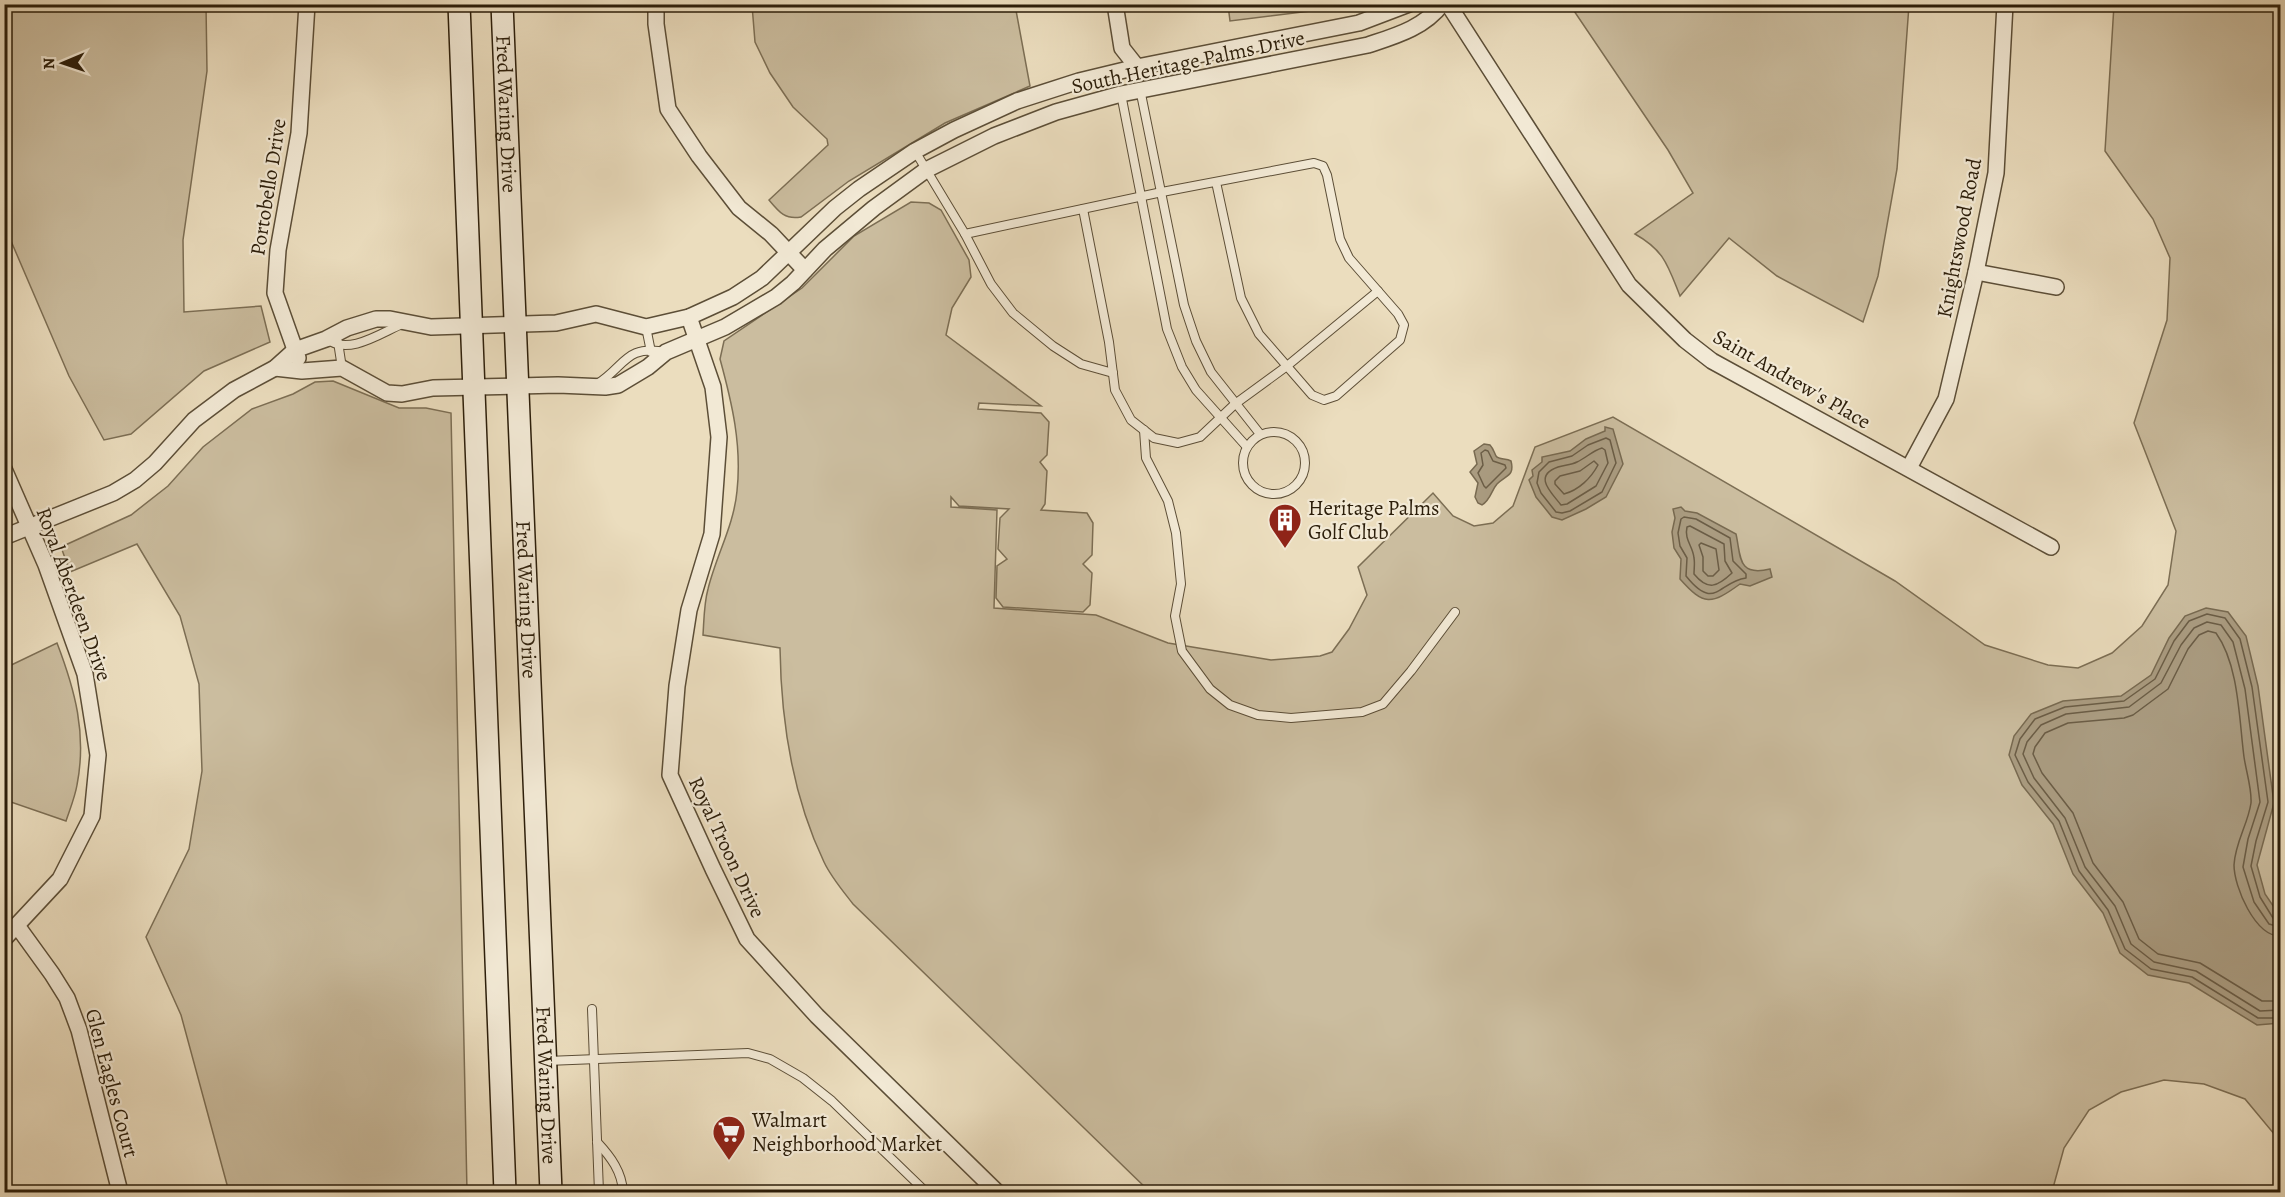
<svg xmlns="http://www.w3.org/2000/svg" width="2285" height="1197" viewBox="0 0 2285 1197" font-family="Alegreya,serif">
  <rect width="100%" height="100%" fill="#ebddbe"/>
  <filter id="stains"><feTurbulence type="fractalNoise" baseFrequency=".00333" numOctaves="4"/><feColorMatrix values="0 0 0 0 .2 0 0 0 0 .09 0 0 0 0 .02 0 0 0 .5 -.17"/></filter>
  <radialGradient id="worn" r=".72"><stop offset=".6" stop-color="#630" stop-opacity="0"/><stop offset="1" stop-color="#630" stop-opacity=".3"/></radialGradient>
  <g fill="#cbbd9f" stroke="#7c6e54" stroke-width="1.5">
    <polygon points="4,5 206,5 207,71 183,240 184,312 261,306 270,342 204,371 131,434 104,440 69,376 5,227"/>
    <path d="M752,5H1015L1030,86L945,123L849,181L801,217C785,220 779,212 769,200L828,145L827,139L793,107L770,73L755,42Z"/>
    <polygon points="1228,5 1228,4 1359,5 1230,21"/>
    <path d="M1570,5H1909L1897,169L1878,276L1863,322L1777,276L1729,238L1680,296C1668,266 1665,251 1635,234L1693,193L1668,150Z"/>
    <path d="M2114,5H2280V1157L2275,1135L2245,1099L2204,1084L2164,1080L2121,1092L2089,1110L2064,1148L2053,1188L2058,1192H1150L853,904C843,891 831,877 824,862C792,795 781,722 780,648L703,635C704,620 704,603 708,589C716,556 734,525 737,491C742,445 732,403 720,359L724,341L802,288L854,236L911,202L929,203L941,210L969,260L971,277L952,308L946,335L1041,406L979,403L978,409L1041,413L1049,422L1047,455L1040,462L1047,471L1045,504L1041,510L1087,513L1093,523L1092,555L1083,564L1092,573L1090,605L1083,612L1003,607L996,598L997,566L1007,559L998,549L1000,518L1009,509L959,506L951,497V507L997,510L994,608L1096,615L1168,643L1271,660L1320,656L1332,652L1349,629L1367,595L1358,567L1433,493L1453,516L1474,526L1493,523L1513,506L1535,447L1613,417L1895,581L1985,645L2048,665L2078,668L2112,653L2142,626L2168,585L2176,531L2134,423L2167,320L2170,258L2153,219L2105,151Z"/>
    <polygon points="333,381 399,408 426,408 451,413 467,1192 229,1192 181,1015 146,937 189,849 202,771 199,684 180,616 137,544 70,572 61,547 131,515 168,486 203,447 252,409 293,394 315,382"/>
    <path d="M57,643C75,690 87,734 77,785C75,797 70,809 66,821L5,800V668Z"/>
  </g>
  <g fill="#aa9c81" stroke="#786a51" stroke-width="1.5">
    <polygon points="1605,427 1613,429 1623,464 1606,497 1586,509 1562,520 1552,517 1536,497 1529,480 1533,476 1532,470 1542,462 1542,457 1570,451 1586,439 1605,431"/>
    <path d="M1484,444L1490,445C1493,448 1494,452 1496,456C1499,460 1506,458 1511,461C1515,476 1506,475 1497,484C1491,491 1491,499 1482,505L1478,503L1475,497L1478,483L1470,472L1477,464L1474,451Z"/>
    <path d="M1681,507L1685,511L1697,513L1736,534C1741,556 1737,577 1770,569L1772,577L1750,586L1740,584C1711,605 1704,606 1680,579L1681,559L1674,548L1672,532L1675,518L1673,509Z"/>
    <polygon points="2206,608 2228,612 2246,636 2258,686 2274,803 2257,865 2265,894 2280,916 2280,1023 2257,1025 2189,983 2148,975 2120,953 2103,913 2073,874 2053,824 2022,785 2009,755 2014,736 2031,714 2063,701 2121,696 2151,675 2169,638 2185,616"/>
  </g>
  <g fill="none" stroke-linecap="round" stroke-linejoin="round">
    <g stroke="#6b5d46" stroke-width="1.5">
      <polygon points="1606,438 1610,440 1616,463 1602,492 1570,511 1562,513 1556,512 1541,493 1537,483 1539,472 1549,462 1572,456 1588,445"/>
      <path d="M1602,448L1605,450L1608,463L1596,486L1567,504L1561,505C1552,493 1532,476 1558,467C1564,465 1571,465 1577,462C1586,458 1592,451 1602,448Z"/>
      <polygon points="1485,450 1488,451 1493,461 1505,465 1506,468 1486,488 1484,486 1478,473 1483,465 1481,453"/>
      <path d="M1594,461L1598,465C1591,478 1579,490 1564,494L1555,484V481L1560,476L1580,471Z"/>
      <path d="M1684,517L1696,519L1730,538L1733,561L1746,574V578C1718,582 1715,612 1686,576L1687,558L1680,546L1678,533L1681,519Z"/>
      <path d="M1690,526L1724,544L1725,561L1732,573C1717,587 1708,591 1694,574C1694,569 1695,563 1694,558C1693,546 1684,540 1687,527Z"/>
      <polygon points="1701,543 1716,549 1719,570 1713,576 1708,576 1703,571 1703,557 1699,545"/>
      <polyline points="2280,920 2273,918 2260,897 2251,866 2256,841 2268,802 2252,687 2240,639 2225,618 2207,614 2189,621 2174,641 2155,679 2124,701 2065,707 2035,719 2020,739 2015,755 2028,782 2059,821 2079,871 2108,910 2125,949 2151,969 2192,977 2258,1018 2280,1018"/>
      <polyline points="2280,927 2269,924 2254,902 2243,867 2248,839 2260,802 2245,689 2233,642 2221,625 2207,622 2194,628 2181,645 2161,683 2129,707 2066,714 2041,725 2027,742 2023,754 2034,778 2065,818 2085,867 2115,906 2131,944 2154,962 2196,971 2260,1011 2280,1010"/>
      <path d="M2280,936C2255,936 2234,887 2234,865C2235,843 2248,824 2251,803C2252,789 2246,771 2244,757C2239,719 2239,665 2216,633L2208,631L2199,635L2188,649L2168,689L2133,715L2124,718L2068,723L2045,733L2035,747L2033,754L2042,773L2073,813L2093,863L2123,902L2139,939L2158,954L2200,963L2262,1001H2280"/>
    </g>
    <defs>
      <g id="lane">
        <polyline points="1140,89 1184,305 1196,341 1211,372 1260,434"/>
        <polyline points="1121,94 1167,329 1182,367 1196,390 1247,447"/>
        <polyline points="915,151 965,234 1162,192 1314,163 1323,166 1327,175 1340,239 1349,258 1398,314 1404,325 1400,340 1336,396 1324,400 1312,395 1259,334 1241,298 1216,182"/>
        <polyline points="1083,209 1109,342 1115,390 1131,420 1154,438 1178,443 1200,437 1235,404 1287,366 1378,291"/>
        <polyline points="965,234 991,284 1013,313 1053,346 1081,364 1113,373"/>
        <polyline points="646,327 651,352"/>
        <path d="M327,339C348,356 381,333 402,324"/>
        <polyline points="338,342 342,368"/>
        <path d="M597,384C625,367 625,344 666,352"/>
        <polyline points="1144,430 1146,458 1168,501 1176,533 1181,584 1175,616 1182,651 1210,689 1230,705 1258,715 1291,718 1362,712 1383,704 1411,671 1455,612"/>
        <circle cx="1274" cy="463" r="31"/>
        <polyline points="592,1009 599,1192"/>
        <polyline points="547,1061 748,1053 770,1059 803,1078 832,1101 926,1192"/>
        <path d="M597,1142C611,1157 622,1172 623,1192"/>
      </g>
      <g id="street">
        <polyline points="656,4 656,24 668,109 699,156 739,208 771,234 805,270"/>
        <polyline points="1115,4 1122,48 1137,67 1138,74"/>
        <polyline points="1448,4 1629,285 1685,340 1712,361 2051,547"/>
        <polyline points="1976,272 2056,287"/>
        <polyline points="689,317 713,387 719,437 712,534 689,610 677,686 670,775 713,869 747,939 817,1016 997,1192"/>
        <polyline points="298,358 275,293 278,250 299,133 307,4"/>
        <path d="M275,368L302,371L342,368L387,393L402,394L433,388L558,385L605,387L618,385L648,367L666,352L725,327L776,297L793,283L825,249L874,208L926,170L994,136L1056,112L1121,94L1368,45C1395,36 1424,28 1442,4"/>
        <polyline points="1909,468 1946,399 1976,272 1996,173 2005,4"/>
        <polyline points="4,469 46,565 85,674 98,755 92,816 60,879 4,939"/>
        <polyline points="4,537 113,493 135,480 155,463 194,420 234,390 275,368 295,350 326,339 347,328 376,319 390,319 431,327 556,323 596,314 646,327 689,317 733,297 762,278 835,208 859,189 915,151 954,130 1017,101 1079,81 1137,67 1359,23 1409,4"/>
        <polyline points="18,927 52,974 67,998 79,1030 120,1192"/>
      </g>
      <g id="secondary">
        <polyline points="459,4 505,1192"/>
        <path id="s1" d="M502,4L551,1192"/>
      </g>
    </defs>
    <use href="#lane" stroke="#5c4e37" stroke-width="10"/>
    <use href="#street" stroke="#5c4e37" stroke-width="18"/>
    <use href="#secondary" stroke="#2c1e0a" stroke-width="24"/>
    <use href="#lane" stroke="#f2e9d5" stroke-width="8"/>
    <use href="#street" stroke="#f2e9d5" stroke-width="15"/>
    <use href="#secondary" stroke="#f2e9d5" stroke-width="21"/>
  </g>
  <defs>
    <symbol id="building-pin" viewBox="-11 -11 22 30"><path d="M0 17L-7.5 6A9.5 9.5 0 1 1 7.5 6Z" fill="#8f2418" stroke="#f2e9d5"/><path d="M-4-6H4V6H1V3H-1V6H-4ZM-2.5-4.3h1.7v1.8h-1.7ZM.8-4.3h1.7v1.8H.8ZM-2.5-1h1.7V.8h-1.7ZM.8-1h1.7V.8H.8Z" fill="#fff"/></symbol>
    <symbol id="supermarket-pin" viewBox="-11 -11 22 30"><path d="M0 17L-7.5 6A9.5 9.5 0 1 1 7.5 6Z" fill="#8f2418" stroke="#f2e9d5"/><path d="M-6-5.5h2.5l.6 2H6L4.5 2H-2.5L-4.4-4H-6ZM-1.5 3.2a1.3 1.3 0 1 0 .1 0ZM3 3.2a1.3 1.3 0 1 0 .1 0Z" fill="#fff"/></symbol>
  </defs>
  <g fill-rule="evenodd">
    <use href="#building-pin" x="1266" y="501" width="38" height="52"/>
    <use href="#supermarket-pin" x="710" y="1113" width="38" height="52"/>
  </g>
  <g text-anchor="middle" stroke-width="4.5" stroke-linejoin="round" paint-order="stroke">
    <g font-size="21" fill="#2c1e0a" stroke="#f2e9d5">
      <text transform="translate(1188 62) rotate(-12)" y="7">South Heritage Palms Drive</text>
      <text dy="7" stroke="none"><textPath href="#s1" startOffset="110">Fred Waring Drive</textPath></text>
      <text transform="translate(268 187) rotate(-81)" y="7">Portobello Drive</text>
      <text transform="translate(1959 238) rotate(-79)" y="7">Knightswood Road</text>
      <text transform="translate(1792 379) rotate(30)" y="7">Saint Andrew's Place</text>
      <text transform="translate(74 594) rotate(70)" y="7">Royal Aberdeen Drive</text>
      <text dy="7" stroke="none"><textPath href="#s1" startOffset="596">Fred Waring Drive</textPath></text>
      <text transform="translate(727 847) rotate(65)" y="7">Royal Troon Drive</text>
      <text transform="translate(112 1083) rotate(75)" y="7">Glen Eagles Court</text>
      <text dy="7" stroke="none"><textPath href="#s1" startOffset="1082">Fred Waring Drive</textPath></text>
    </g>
    <g font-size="21" fill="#2c1e0a" stroke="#f2e9d5" text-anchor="start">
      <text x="1308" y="515">Heritage Palms<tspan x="1308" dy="24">Golf Club</tspan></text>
      <text x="752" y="1127">Walmart<tspan x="752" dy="24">Neighborhood Market</tspan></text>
    </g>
  </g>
  <rect width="2285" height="1197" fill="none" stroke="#ebddbe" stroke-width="24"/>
  <rect x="6" y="6" width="2273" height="1185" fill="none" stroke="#2c1e0a" stroke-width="3"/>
  <rect x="12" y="12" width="2261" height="1173" fill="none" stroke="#2c1e0a" stroke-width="1.5"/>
  <g transform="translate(63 63) rotate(268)" stroke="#f2e9d5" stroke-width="4.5" paint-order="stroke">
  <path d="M0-4.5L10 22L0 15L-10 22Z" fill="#2c1e0a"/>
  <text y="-9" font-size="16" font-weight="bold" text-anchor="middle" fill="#2c1e0a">N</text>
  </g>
  <rect width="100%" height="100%" filter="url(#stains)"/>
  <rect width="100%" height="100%" fill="url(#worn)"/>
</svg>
